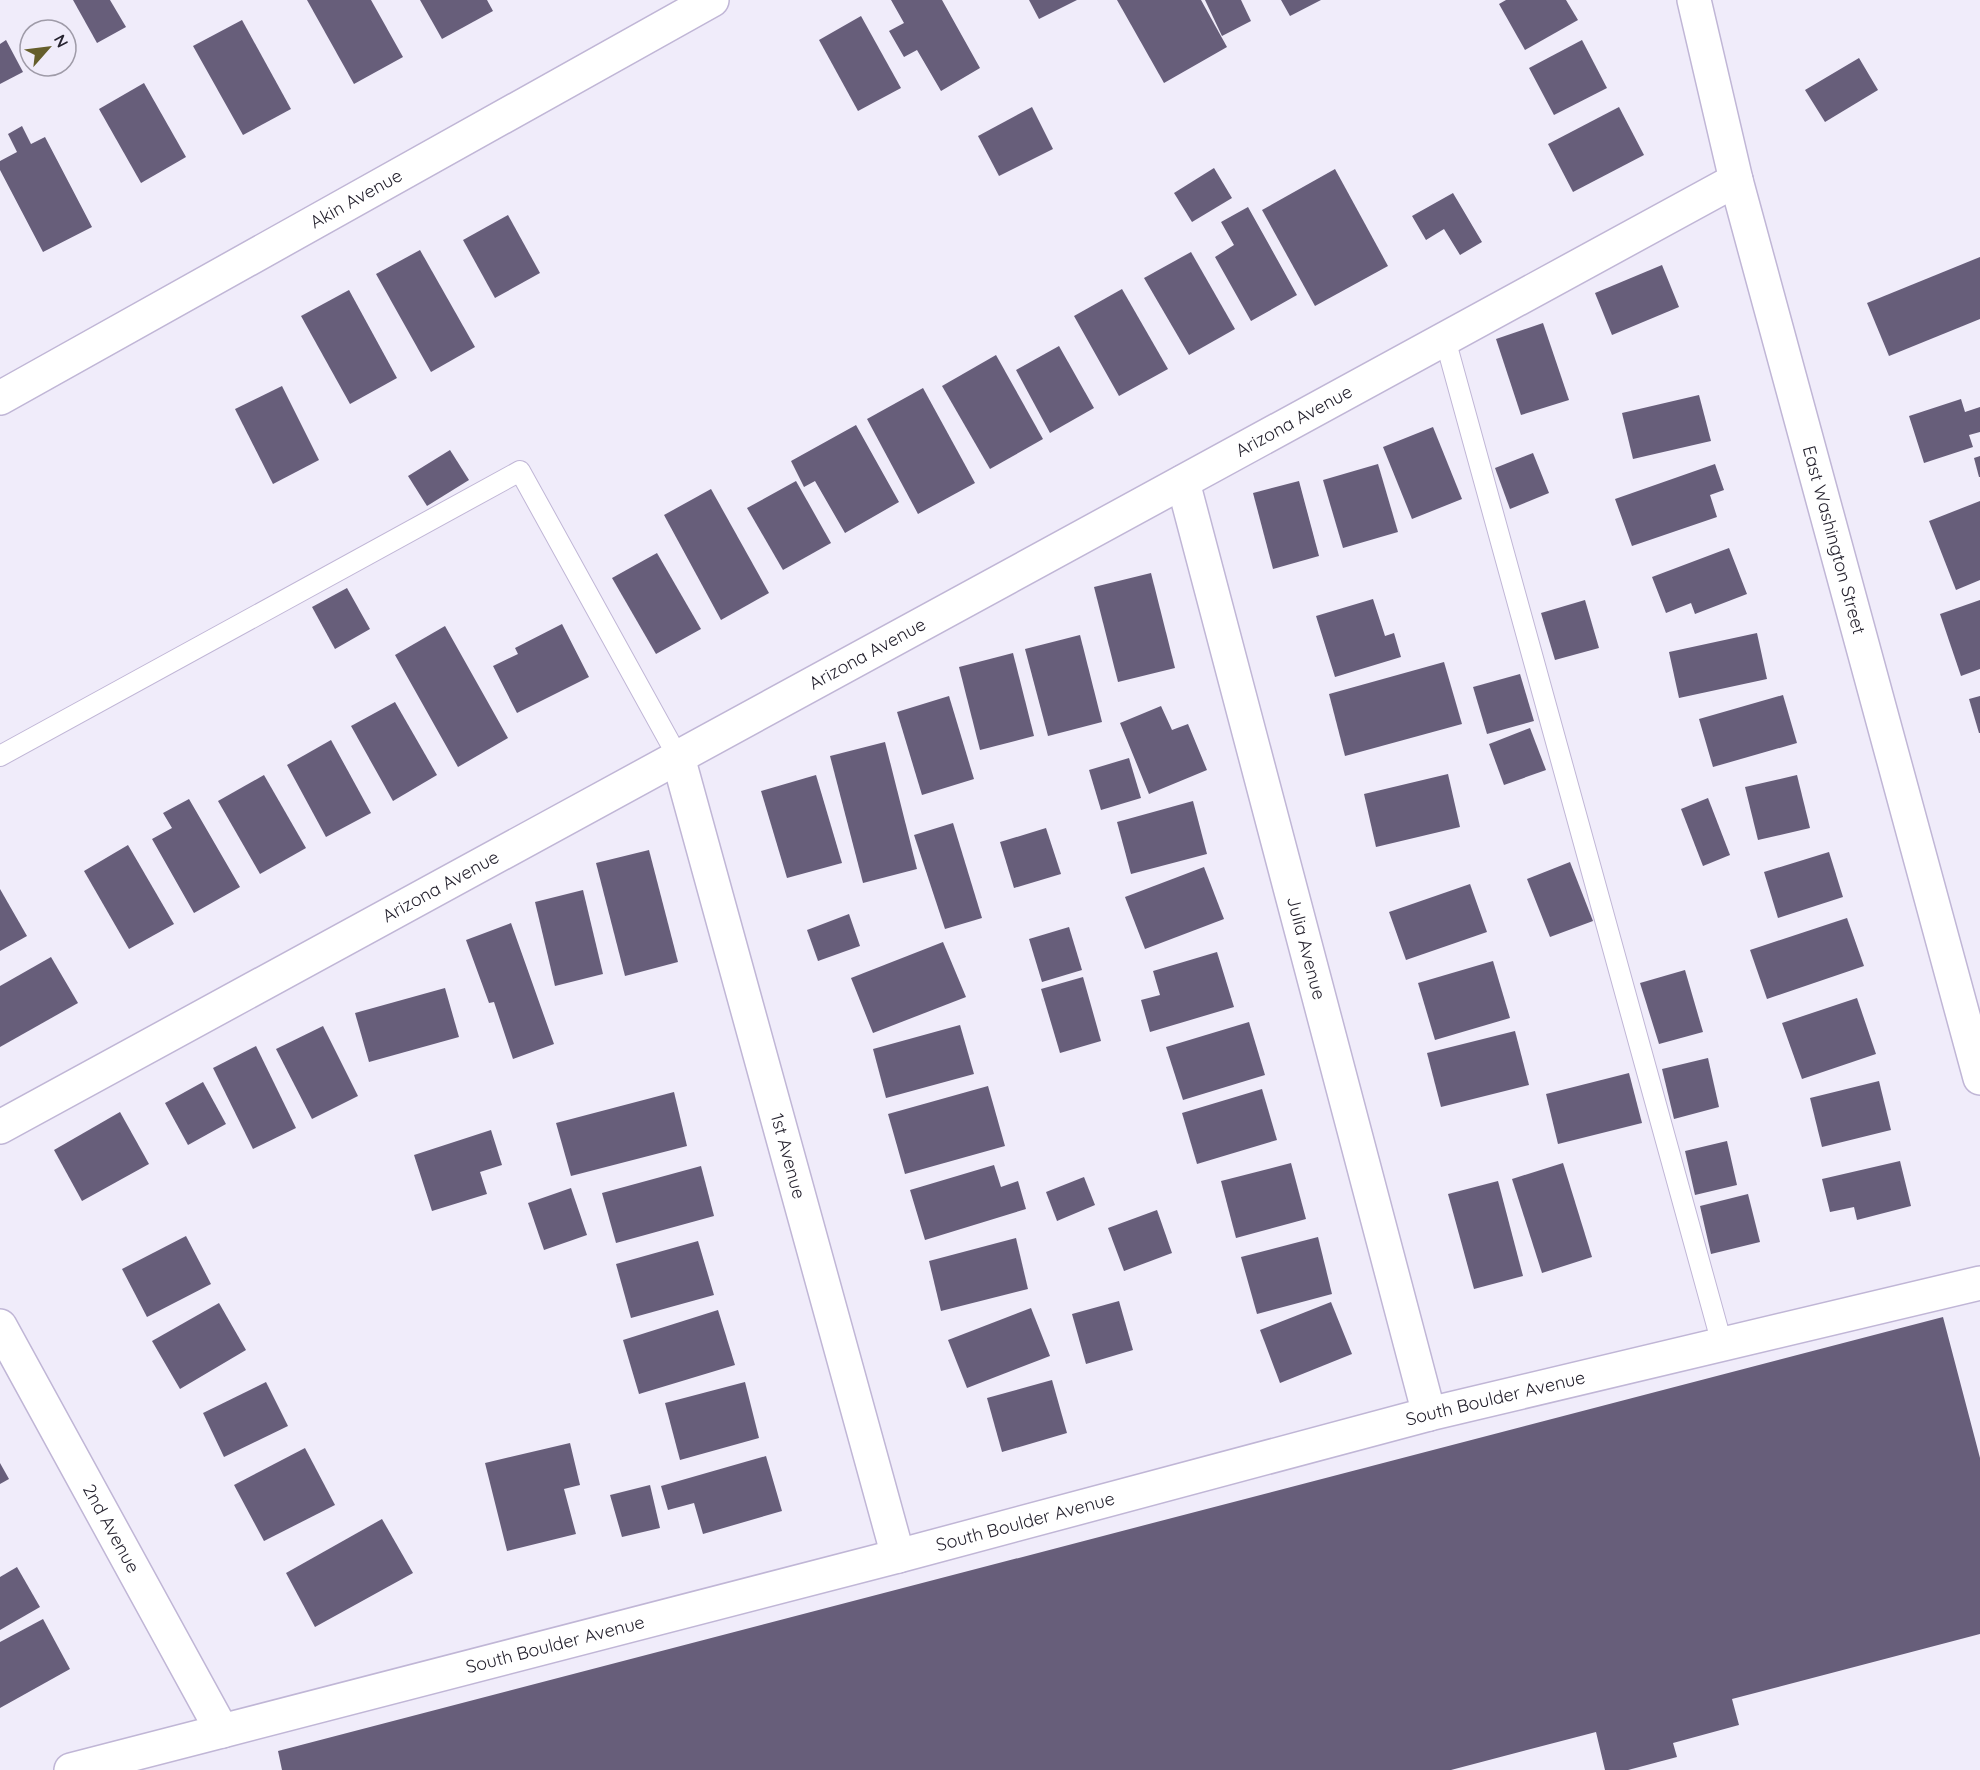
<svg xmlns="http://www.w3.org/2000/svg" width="1980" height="1770" viewBox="0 0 1980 1770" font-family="Quicksand,sans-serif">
  <rect width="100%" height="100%" fill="#f0ecfa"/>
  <g fill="#675e7a">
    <polygon points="73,0 110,0 126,27 97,43"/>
    <polygon points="307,0 371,0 403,57 354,84"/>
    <polygon points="420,0 487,0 493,11 442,39"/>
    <polygon points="891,0 942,0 980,68 941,91 917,50 904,57 889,31 904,23"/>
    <polygon points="1029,0 1077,0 1039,19"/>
    <polygon points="1117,0 1201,0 1227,47 1164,83"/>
    <polygon points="1205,0 1241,0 1251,21 1222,36"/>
    <polygon points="1281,0 1321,0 1290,16"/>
    <polygon points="1506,0 1566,0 1578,20 1525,50 1499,4"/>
    <polygon points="861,16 901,88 858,111 819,40"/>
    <polygon points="242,20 291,109 243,135 193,46"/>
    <polygon points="6,40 23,72 0,84 0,44"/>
    <polygon points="1582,40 1607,88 1554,115 1529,68"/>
    <polygon points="1859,58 1878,90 1825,122 1805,90"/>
    <polygon points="144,83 186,157 141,183 99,109"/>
    <polygon points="1032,107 1053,149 999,176 978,136"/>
    <polygon points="1619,107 1644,155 1573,192 1548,144"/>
    <polygon points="22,126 31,144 45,137 92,227 43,252 0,170 0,161 17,152 8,134"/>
    <polygon points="1214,168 1232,198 1192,222 1174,193"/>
    <polygon points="1335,169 1388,266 1315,306 1262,210"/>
    <polygon points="1453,193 1482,242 1460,255 1444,229 1426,240 1412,216"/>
    <polygon points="1248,207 1297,295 1251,321 1215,257 1234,245 1221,222"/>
    <polygon points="508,215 540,273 495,298 463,240"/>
    <polygon points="420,250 475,347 431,372 376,274"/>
    <polygon points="1191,252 1235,329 1189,355 1144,278"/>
    <polygon points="1980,257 1980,319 1889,356 1867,303"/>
    <polygon points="1662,265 1679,307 1612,335 1595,293"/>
    <polygon points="1122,289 1168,369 1119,396 1074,316"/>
    <polygon points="349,290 397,378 350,404 301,316"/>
    <polygon points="1543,323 1569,400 1521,415 1496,339"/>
    <polygon points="1059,346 1094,408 1050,433 1016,370"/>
    <polygon points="996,355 1043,439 990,469 942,386"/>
    <polygon points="282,386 319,460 273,484 235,409"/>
    <polygon points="923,388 975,483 918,514 867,419"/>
    <polygon points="1699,395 1711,441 1633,459 1622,413"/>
    <polygon points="1961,399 1965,412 1980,407 1980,432 1969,435 1973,447 1924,463 1909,416"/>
    <polygon points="856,425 899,502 845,533 815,481 804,487 791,461"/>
    <polygon points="1433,427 1462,499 1412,519 1383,447"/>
    <polygon points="450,450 469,480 427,506 408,476"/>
    <polygon points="1533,453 1549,493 1510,509 1495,468"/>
    <polygon points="1980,456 1980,477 1979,477 1974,458"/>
    <polygon points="1378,464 1398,532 1343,548 1323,480"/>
    <polygon points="1715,464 1724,490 1710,495 1717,517 1632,546 1615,499"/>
    <polygon points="796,481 831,543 783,570 747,508"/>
    <polygon points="1299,481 1319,556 1273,569 1253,493"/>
    <polygon points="711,489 769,593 721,620 664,515"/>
    <polygon points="1980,501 1980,580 1956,590 1929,521"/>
    <polygon points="1729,548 1747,594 1695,614 1691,603 1666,613 1652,577"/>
    <polygon points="657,553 701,629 656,654 612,578"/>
    <polygon points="1151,573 1175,668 1118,682 1094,587"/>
    <polygon points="347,588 370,629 335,649 312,607"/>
    <polygon points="1373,599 1385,636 1394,633 1401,657 1335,677 1316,616"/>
    <polygon points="1585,600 1599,648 1555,660 1541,613"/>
    <polygon points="1980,600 1980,669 1961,676 1940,614"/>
    <polygon points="562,624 589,677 517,713 493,666 518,654 515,648"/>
    <polygon points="445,626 508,738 458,767 395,655"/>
    <polygon points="1757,633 1767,679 1679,698 1669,652"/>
    <polygon points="1080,635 1102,722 1048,736 1025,649"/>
    <polygon points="1013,653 1034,736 980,750 959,667"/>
    <polygon points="1444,662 1462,724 1345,756 1329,694"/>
    <polygon points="1520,674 1534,721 1487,734 1473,687"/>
    <polygon points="1783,695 1797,743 1713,767 1699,719"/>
    <polygon points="949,696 974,779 922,795 897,712"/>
    <polygon points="1980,696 1980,733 1979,733 1969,699"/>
    <polygon points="395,702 437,775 393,801 351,726"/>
    <polygon points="1161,706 1172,730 1188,724 1207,770 1149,794 1120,723"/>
    <polygon points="1530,728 1546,770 1504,785 1489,744"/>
    <polygon points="331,740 371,813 326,837 287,765"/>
    <polygon points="885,742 917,869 863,883 830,756"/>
    <polygon points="1129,758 1141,798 1101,810 1089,770"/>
    <polygon points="1448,774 1460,827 1376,847 1364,794"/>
    <polygon points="264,775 306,848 260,874 218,801"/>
    <polygon points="816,775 842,863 787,878 761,791"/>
    <polygon points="1797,775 1810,828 1758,840 1745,787"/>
    <polygon points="1708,798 1730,855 1703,866 1681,809"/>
    <polygon points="189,799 240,887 194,913 152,839 172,828 163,813"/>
    <polygon points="1193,801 1207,854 1131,874 1117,822"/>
    <polygon points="953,823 982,918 945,929 914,835"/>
    <polygon points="1046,828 1061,874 1014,888 1000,842"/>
    <polygon points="128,845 174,924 129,949 84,871"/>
    <polygon points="649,850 678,962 625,976 596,863"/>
    <polygon points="1829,852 1843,897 1778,918 1764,872"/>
    <polygon points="1570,862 1593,921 1550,937 1527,879"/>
    <polygon points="1204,867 1224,919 1145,949 1125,897"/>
    <polygon points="1470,884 1487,932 1406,960 1389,912"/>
    <polygon points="0,889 27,936 0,951"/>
    <polygon points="583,890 603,974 555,986 535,902"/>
    <polygon points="849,914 860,946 818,961 807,930"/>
    <polygon points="1847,918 1864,966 1767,999 1750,950"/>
    <polygon points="511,923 554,1044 513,1059 494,1002 489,1003 466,940"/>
    <polygon points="1069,927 1082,970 1042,982 1029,939"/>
    <polygon points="943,942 966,997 873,1033 851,978"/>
    <polygon points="1217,952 1234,1007 1150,1032 1141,1000 1160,995 1153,971"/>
    <polygon points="51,957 78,1003 0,1047 0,986"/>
    <polygon points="1493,961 1510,1018 1435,1040 1418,983"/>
    <polygon points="1685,970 1703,1032 1659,1044 1640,983"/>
    <polygon points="1083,977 1101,1041 1060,1053 1041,989"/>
    <polygon points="445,988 459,1037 369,1062 355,1013"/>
    <polygon points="1857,998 1876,1054 1802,1079 1782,1023"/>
    <polygon points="1249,1022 1265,1075 1183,1100 1166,1047"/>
    <polygon points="960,1025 974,1074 886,1098 873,1049"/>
    <polygon points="323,1026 358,1096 312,1119 276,1049"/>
    <polygon points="1515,1031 1529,1085 1441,1107 1427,1053"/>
    <polygon points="256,1046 296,1128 253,1149 213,1068"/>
    <polygon points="1708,1058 1719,1107 1674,1119 1662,1069"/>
    <polygon points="1629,1073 1642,1123 1558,1144 1546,1094"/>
    <polygon points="1879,1081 1891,1130 1822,1147 1810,1098"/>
    <polygon points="203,1082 226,1124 188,1145 165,1103"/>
    <polygon points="988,1086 1005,1146 905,1174 888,1114"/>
    <polygon points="1262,1089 1277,1140 1197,1164 1182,1113"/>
    <polygon points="674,1092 687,1146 571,1176 556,1123"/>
    <polygon points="120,1112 149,1164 82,1201 54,1150"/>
    <polygon points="491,1130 502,1165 480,1172 487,1194 432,1211 414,1155"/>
    <polygon points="1727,1141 1737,1185 1695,1195 1685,1151"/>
    <polygon points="1900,1161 1911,1206 1857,1220 1854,1207 1830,1212 1822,1179"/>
    <polygon points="1291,1163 1306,1219 1236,1238 1221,1181"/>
    <polygon points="1563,1163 1592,1257 1542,1273 1512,1179"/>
    <polygon points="994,1165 1001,1187 1018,1181 1026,1209 925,1240 910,1190"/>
    <polygon points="701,1166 714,1216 616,1243 602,1193"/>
    <polygon points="1084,1177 1095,1205 1057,1221 1046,1192"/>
    <polygon points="1498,1181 1523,1276 1474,1289 1448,1194"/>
    <polygon points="571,1188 587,1235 544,1250 528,1203"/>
    <polygon points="1748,1194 1760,1242 1711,1254 1700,1206"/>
    <polygon points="1157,1210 1172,1253 1124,1271 1108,1228"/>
    <polygon points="186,1236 211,1284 147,1317 122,1269"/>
    <polygon points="1318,1237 1332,1294 1257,1314 1241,1257"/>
    <polygon points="1016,1238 1028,1289 941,1311 929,1261"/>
    <polygon points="698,1241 714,1295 631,1318 616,1264"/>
    <polygon points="1119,1301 1133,1350 1086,1364 1072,1314"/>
    <polygon points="1331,1302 1352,1354 1280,1383 1260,1330"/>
    <polygon points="219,1303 246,1350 180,1389 152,1341"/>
    <polygon points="1031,1308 1050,1356 967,1388 948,1340"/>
    <polygon points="718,1310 735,1365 639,1394 623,1340"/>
    <polygon points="1943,1317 1980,1458 1980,1634 1732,1699 1739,1725 1673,1743 1677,1757 1628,1770 1605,1770 1596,1732 1451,1770 282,1770 278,1751"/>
    <polygon points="1052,1380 1067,1433 1002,1452 987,1398"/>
    <polygon points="266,1382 288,1426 224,1457 203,1413"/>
    <polygon points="745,1382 759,1438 680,1460 665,1403"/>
    <polygon points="570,1443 580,1485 564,1489 576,1534 507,1551 485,1463"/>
    <polygon points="305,1448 335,1505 264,1541 234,1485"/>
    <polygon points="766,1456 782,1511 703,1534 694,1503 668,1510 661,1486"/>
    <polygon points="0,1463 9,1479 0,1484"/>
    <polygon points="650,1485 660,1528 622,1537 610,1495"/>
    <polygon points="382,1519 413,1573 315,1627 286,1573"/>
    <polygon points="17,1567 40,1607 0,1630 0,1577"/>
    <polygon points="43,1619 70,1669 0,1708 0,1642"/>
  </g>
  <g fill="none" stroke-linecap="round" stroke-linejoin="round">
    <defs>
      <g id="lane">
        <polyline points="1445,339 1722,1344"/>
        <polyline points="0,756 520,471 678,757"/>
      </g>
      <g id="street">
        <path id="s1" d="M0,398L712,0"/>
        <path id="s2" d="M1183,482L1429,1414"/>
        <path id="s3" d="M678,757L898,1556"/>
        <path id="s4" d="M0,1127L1736,180"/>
        <polyline points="71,1770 222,1731"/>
      </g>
      <g id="secondary">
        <path id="s5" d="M1694,0L1736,180L1980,1078"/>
        <path id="s6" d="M0,1326L222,1731L898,1556L1429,1414L1980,1283"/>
      </g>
    </defs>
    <use href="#lane" stroke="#c0b6d6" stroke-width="22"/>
    <use href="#street" stroke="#c0b6d6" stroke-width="36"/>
    <use href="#secondary" stroke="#c0b6d6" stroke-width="36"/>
    <use href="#lane" stroke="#fff" stroke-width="20"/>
    <use href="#street" stroke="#fff" stroke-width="33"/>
    <use href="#secondary" stroke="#fff" stroke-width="33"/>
  </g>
  <g text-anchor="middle" stroke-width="6" stroke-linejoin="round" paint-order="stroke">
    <g font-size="18" fill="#25222e" stroke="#f0ecfa">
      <text dy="6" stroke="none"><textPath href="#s1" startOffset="408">Akin Avenue</textPath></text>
      <text dy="6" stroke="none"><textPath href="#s4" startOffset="1474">Arizona Avenue</textPath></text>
      <text dy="6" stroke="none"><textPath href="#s5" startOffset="558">East Washington Street</textPath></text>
      <text dy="6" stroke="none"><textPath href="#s4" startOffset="988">Arizona Avenue</textPath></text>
      <text dy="6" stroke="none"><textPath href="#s4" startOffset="502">Arizona Avenue</textPath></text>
      <text dy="6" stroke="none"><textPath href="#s2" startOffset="482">Julia Avenue</textPath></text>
      <text dy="6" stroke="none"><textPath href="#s3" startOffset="414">1st Avenue</textPath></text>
      <text dy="6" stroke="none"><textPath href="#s6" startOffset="1778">South Boulder Avenue</textPath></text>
      <text dy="6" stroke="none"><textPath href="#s6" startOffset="1292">South Boulder Avenue</textPath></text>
      <text dy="6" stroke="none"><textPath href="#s6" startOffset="231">2nd Avenue</textPath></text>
      <text dy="6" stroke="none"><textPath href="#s6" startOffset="806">South Boulder Avenue</textPath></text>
    </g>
  </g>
  <g transform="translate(48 48) rotate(62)"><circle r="28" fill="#f0ecfa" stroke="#9f9ba8" stroke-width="1.5"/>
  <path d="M0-4.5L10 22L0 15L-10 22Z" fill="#655e2b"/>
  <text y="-9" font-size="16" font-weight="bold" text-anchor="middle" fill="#25222e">N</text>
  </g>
</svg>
